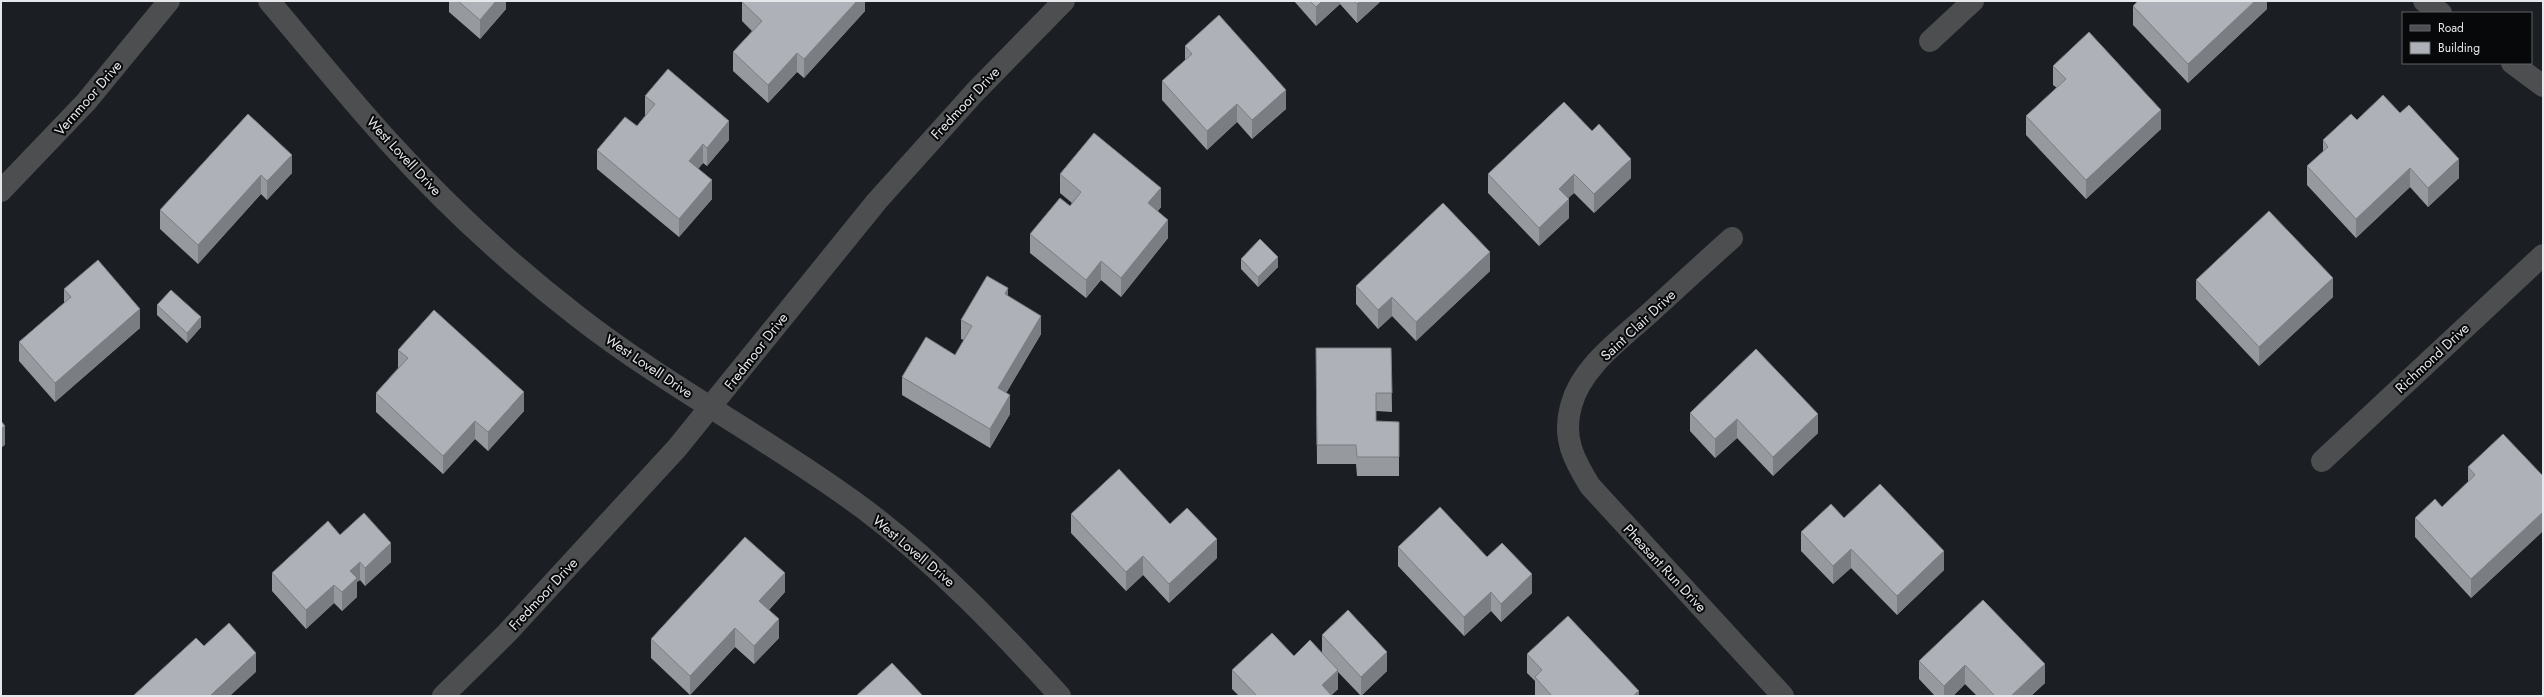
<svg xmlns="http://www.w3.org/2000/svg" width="2544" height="697" viewBox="0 0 2544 697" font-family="Jost,sans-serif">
  <rect width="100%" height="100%" fill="#1b1e22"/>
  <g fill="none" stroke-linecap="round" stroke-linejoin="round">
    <g stroke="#4c4e50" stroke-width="22">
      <path d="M269,1C309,48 348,97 390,143C447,206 510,264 577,316C668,387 771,440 864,509C937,564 999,629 1060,696"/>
      <polyline points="2424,1 2441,13"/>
      <polyline points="1930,41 1973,1"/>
      <polyline points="2512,63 2543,86"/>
      <polyline points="1,191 86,102 169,1"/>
      <path d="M1732,238C1705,262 1679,286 1653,310C1624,337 1581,366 1571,406C1562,438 1574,460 1590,486L1783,696"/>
      <polyline points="2322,461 2543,255"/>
      <polyline points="443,696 507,633 677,448 877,201 975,92 1064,1"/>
    </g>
  </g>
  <g fill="#96999e">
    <polygon points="449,1 506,1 506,9 480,39 449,12"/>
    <polygon points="865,1 865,11 804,78 797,72 768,103 733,71 733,52 752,31 742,21 742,2"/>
    <polygon points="1294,1 1381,1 1357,23 1340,4 1316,26"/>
    <polygon points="2267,1 2267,9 2188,83 2133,25 2133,6"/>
    <polygon points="1185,46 1286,109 1252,139 1237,122 1207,150 1162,100 1162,81 1185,60"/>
    <polygon points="2053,66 2161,129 2086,199 2026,135 2026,116 2057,88 2053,85"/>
    <polygon points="645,96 729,140 707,166 703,163 698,169 712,199 679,237 597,169 597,150 637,126 646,116 645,115"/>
    <polygon points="1564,102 1631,178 1594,213 1574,193 1568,198 1569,218 1539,246 1488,193 1488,174"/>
    <polygon points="248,114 292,173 267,200 261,194 198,264 160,229 160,210"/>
    <polygon points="2357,120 2459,178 2428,207 2410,187 2356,238 2307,185 2307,166 2323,152 2323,140"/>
    <polygon points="1060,174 1161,207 1158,211 1168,238 1121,297 1101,280 1086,298 1030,253 1030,234 1070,206 1072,203 1060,193"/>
    <polygon points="1241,259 1278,267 1258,287 1241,269"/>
    <polygon points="1490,271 1416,341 1392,316 1378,329 1356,304 1356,286"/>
    <polygon points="2196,280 2333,297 2259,366 2196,299"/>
    <polygon points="64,289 140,328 55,402 19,361 19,342 64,303"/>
    <polygon points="1008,296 1041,334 1006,393 1010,414 990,448 902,395 902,377 955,355 964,340 961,339 961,320"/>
    <polygon points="157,305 201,327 187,343 157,315"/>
    <polygon points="1316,348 1391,348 1392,412 1376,411 1376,421 1399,422 1399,476 1357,476 1356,464 1317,464"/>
    <polygon points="1756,349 1818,433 1773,476 1737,438 1715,458 1690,431 1690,413"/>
    <polygon points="398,350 524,411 488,451 475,439 443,474 376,412 376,393 398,368"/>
    <polygon points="2468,467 2543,476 2543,531 2471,598 2415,537 2415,518 2442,507 2468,482"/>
    <polygon points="1071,514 1170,524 1217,558 1169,603 1143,575 1126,591 1071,533"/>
    <polygon points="1844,518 1944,570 1897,615 1851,568 1833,584 1801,551 1801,532"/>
    <polygon points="340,535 391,562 365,586 360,580 357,582 357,597 342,611 334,603 306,629 272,591 272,573"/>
    <polygon points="1398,547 1487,557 1532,593 1501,622 1491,611 1464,636 1398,566"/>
    <polygon points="785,592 769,610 779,638 754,664 735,647 690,695 651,658 651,639"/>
    <polygon points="1983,600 2045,683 2031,696 1977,696 1965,684 1953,696 1935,696 1919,679 1919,661"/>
    <polygon points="1322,635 1387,671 1361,696 1338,672 1338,689 1331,695 1332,696 1239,696 1232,689 1232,670 1294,656 1322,653"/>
    <polygon points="1527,654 1639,696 1535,696 1535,681 1527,673"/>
  </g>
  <g fill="#7a7d81">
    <polygon points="496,1 506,1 506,9 480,39 480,20"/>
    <polygon points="857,1 865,1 865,11 804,78 804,59"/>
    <polygon points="1322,1 1340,1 1340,4 1316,26 1316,7"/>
    <polygon points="1360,1 1381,1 1357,23 1357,4"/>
    <polygon points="2255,1 2267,1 2267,9 2188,83 2188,64"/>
    <polygon points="797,53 797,72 768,103 768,85"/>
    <polygon points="1286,90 1286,109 1252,139 1252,120"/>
    <polygon points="1237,104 1237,122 1207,150 1207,131"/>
    <polygon points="2161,110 2161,129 2086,199 2086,180"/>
    <polygon points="729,121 729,140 707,166 707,148"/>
    <polygon points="703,144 703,163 689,180 689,161"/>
    <polygon points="292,155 292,173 267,200 267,181"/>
    <polygon points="1631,159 1631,178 1594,213 1594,194"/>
    <polygon points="2459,159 2459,178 2428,207 2428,188"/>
    <polygon points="2410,168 2410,187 2356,238 2356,219"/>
    <polygon points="1574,174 1574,193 1559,207 1559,189"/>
    <polygon points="261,175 261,194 198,264 198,245"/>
    <polygon points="712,180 712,199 679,237 679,219"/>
    <polygon points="1161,188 1161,207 1148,222 1148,203"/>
    <polygon points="1569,199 1569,218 1539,246 1539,228"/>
    <polygon points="1168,220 1168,238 1121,297 1121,278"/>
    <polygon points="1490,252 1490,271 1416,341 1416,322"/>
    <polygon points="1278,257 1278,267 1258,287 1258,277"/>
    <polygon points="1101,261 1101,280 1086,298 1086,280"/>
    <polygon points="2333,278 2333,297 2259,366 2259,347"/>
    <polygon points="1008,288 1008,307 1005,294"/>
    <polygon points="1392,297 1392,316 1378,329 1378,310"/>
    <polygon points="140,309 140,328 55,402 55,383"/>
    <polygon points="1041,316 1041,334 998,407 998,388"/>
    <polygon points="201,317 201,327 187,343 187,333"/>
    <polygon points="524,392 524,411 488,451 488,432"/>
    <polygon points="1010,395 1010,414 990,448 990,429"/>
    <polygon points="1818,414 1818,433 1773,476 1773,457"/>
    <polygon points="1737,419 1737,438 1715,458 1715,439"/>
    <polygon points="475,421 475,439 443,474 443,456"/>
    <polygon points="5,426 5,445 1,448 1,429"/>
    <polygon points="2543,512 2543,531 2471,598 2471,579"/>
    <polygon points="1217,539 1217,558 1169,603 1169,584"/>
    <polygon points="391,543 391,562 365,586 365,568"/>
    <polygon points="1851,549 1851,568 1833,584 1833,566"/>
    <polygon points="1944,551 1944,570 1897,615 1897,596"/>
    <polygon points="1143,556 1143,575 1126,591 1126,572"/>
    <polygon points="360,562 360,580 357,582 357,597 342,611 342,592 350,571"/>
    <polygon points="785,573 785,592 759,620 759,601"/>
    <polygon points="1532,574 1532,593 1501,622 1501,604"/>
    <polygon points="334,585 334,603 306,629 306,610"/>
    <polygon points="1491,592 1491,611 1464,636 1464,617"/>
    <polygon points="779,619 779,638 754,664 754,646"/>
    <polygon points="735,628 735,647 690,695 690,676"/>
    <polygon points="1387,652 1387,671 1361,696 1361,677"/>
    <polygon points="256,653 256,672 230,696 210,696"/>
    <polygon points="2045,664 2045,683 2031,696 2011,696"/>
    <polygon points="1965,665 1965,684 1953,696 1944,696 1944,686"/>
    <polygon points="1338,670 1338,689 1331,696 1322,685"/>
    <polygon points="1639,691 1639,696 1633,696"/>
  </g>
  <g fill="#aeb2b8" stroke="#7a7d81">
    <polygon points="458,1 496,1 480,20"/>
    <polygon points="743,1 857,1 804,59 797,53 768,85 733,52 762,21 742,2"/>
    <polygon points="1310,1 1322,1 1316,7"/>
    <polygon points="1354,1 1360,1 1357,4"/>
    <polygon points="2138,1 2255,1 2188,64 2133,6"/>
    <polygon points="1219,15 1286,90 1252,120 1237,104 1207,131 1162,81 1192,54 1185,46"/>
    <polygon points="2089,32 2161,110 2086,180 2026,116 2066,79 2053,66"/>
    <polygon points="668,69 729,121 707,148 703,144 689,161 712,180 679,219 597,150 625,117 637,126 655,104 645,96"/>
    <polygon points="2383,95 2400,113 2409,105 2459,159 2428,188 2410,168 2356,219 2307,166 2328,147 2323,140 2351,114 2357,120"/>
    <polygon points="1564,102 1592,131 1599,124 1631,159 1594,194 1574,174 1559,189 1569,199 1539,228 1488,174"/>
    <polygon points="248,114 292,155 267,181 261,175 198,245 160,210"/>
    <polygon points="1094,133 1161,188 1148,203 1168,220 1121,278 1101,261 1086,280 1030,234 1060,198 1070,206 1081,192 1060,174"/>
    <polygon points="1443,203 1490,252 1416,322 1392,297 1378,310 1356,286"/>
    <polygon points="2269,211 2333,278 2259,347 2196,280"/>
    <polygon points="1260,239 1278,257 1258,277 1241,259"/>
    <polygon points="98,260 140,309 55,383 19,342 71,297 64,289"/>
    <polygon points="987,276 1008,288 1005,294 1041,316 998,388 1010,395 990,429 902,377 926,337 955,355 972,326 961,320"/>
    <polygon points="171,290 201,317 187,333 157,305"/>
    <polygon points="434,310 524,392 488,432 475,421 443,456 376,393 408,358 398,350"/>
    <polygon points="1316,348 1391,348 1392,393 1376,393 1376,421 1399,422 1399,457 1357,457 1356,445 1317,445"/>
    <polygon points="1756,349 1818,414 1773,457 1737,419 1715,439 1690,413"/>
    <polygon points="1,421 5,426 1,429"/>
    <polygon points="2503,434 2543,476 2543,512 2471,579 2415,518 2435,499 2442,507 2475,475 2468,467"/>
    <polygon points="1119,469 1170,524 1187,508 1217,539 1169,584 1143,556 1126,572 1071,514"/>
    <polygon points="1880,484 1944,551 1897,596 1851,549 1833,566 1801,532 1831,504 1844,518"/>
    <polygon points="1440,507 1487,557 1502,543 1532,574 1501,604 1491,592 1464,617 1398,547"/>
    <polygon points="364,513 391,543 365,568 360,562 350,571 357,578 342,592 334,585 306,610 272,573 328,521 340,535"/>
    <polygon points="745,537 785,573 759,601 779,619 754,646 735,628 690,676 651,639"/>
    <polygon points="1983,600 2045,664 2011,696 1995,696 1965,665 1944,686 1919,661"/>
    <polygon points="1348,610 1387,652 1361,677 1322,635"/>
    <polygon points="1568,616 1639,691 1633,696 1552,696 1535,677 1542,670 1527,654"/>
    <polygon points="229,623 256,653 210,696 133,696 196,638 204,646"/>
    <polygon points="1272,633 1294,656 1310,640 1338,670 1322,685 1332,696 1257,696 1232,670"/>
    <polygon points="892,663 923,696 856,696"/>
  </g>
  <g text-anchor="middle" stroke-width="4" stroke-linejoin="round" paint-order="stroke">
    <g font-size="14" fill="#e5e7ea" stroke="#07080a">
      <text transform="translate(88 98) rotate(-49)" y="5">Vernmoor Drive</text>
      <text transform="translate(965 103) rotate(-47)" y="5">Fredmoor Drive</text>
      <text transform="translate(404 156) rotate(47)" y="5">West Lovell Drive</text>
      <text transform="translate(1638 325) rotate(-43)" y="5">Saint Clair Drive</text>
      <text transform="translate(756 351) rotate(-52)" y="5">Fredmoor Drive</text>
      <text transform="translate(2432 358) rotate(-43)" y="5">Richmond Drive</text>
      <text transform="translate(649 366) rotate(34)" y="5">West Lovell Drive</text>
      <text transform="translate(914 551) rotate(40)" y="5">West Lovell Drive</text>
      <text transform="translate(1665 568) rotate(47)" y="5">Pheasant Run Drive</text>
      <text transform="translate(543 594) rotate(-47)" y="5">Fredmoor Drive</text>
    </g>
  </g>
  <rect width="2544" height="697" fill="none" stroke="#e5e7ea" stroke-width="4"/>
  <rect x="2402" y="12" width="130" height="52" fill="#07080a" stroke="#606164"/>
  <rect x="2410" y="25" width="20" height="6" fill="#4c4e50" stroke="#606164"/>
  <text x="2438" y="32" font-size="12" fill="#e5e7ea">Road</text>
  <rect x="2410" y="42" width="20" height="12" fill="#aeb2b8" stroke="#606164"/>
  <text x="2438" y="52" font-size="12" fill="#e5e7ea">Building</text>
</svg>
